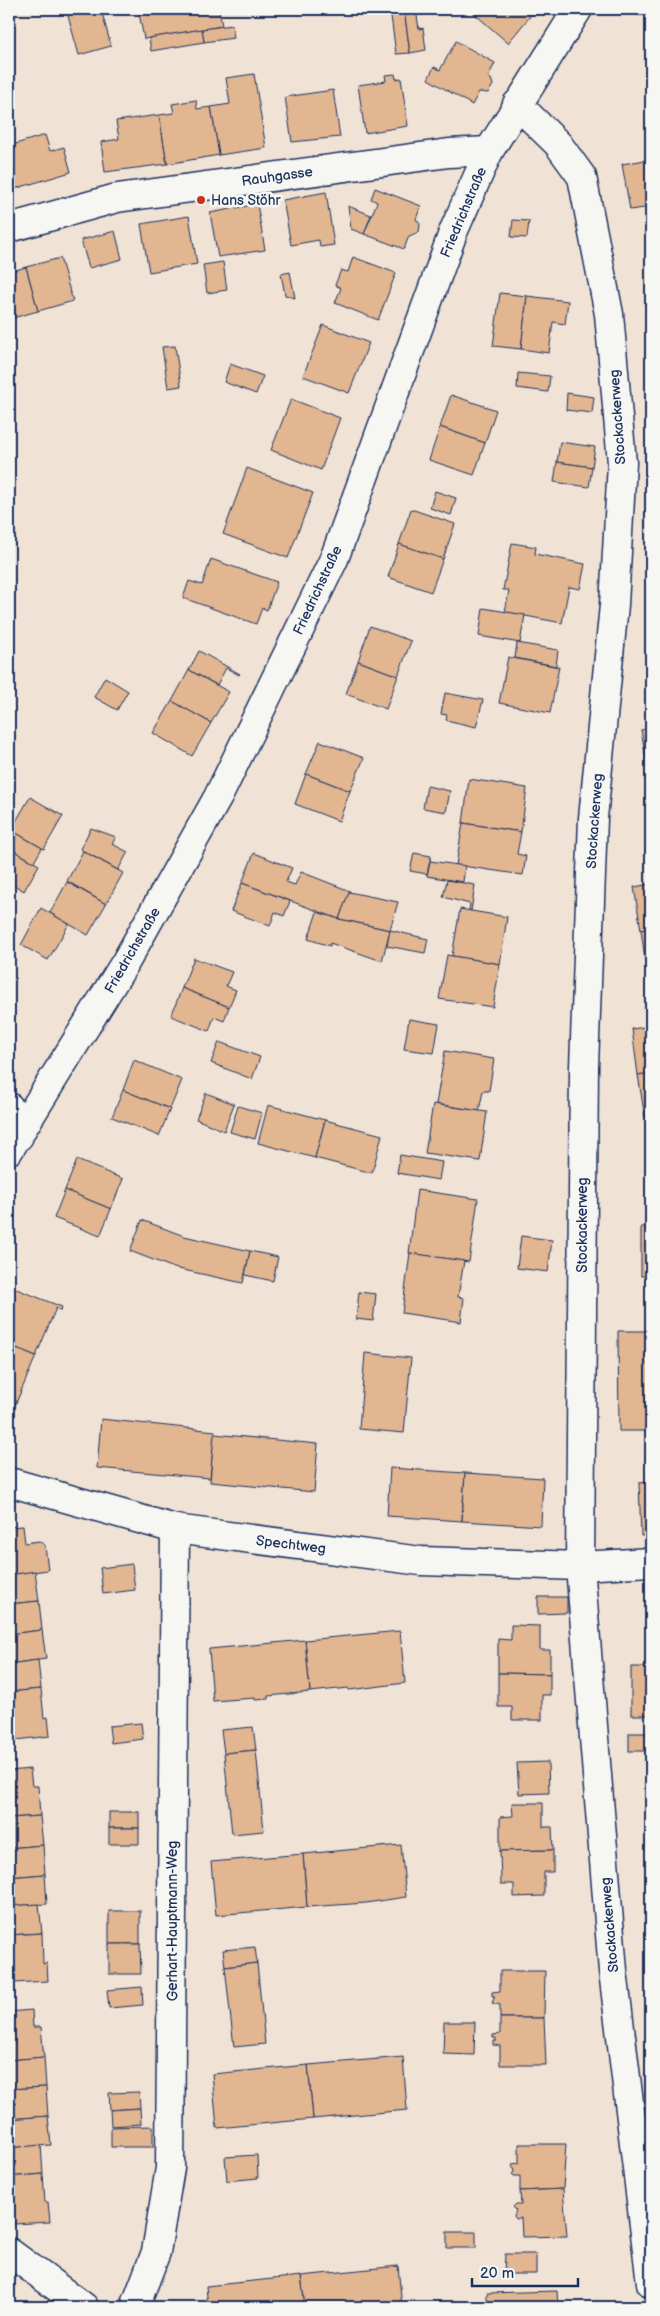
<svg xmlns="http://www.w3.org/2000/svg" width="660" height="2316" viewBox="0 0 660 2316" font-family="'Balsamiq Sans',sans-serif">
  <rect width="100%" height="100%" fill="#f0e3d5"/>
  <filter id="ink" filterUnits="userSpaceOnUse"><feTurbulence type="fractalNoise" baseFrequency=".02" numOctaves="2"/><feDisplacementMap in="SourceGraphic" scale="10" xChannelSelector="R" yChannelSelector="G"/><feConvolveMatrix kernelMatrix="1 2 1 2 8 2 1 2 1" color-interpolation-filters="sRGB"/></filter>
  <g filter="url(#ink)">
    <g fill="#e1b691" stroke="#1b2f5e">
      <polygon points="66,9 101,9 111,46 79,55"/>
      <polygon points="163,9 219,9 222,26 144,39 139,13"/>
      <polygon points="390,9 404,9 410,53 396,54"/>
      <polygon points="404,9 416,9 419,29 423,28 426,50 410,53"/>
      <polygon points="469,9 536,9 508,43"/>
      <polygon points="232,25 234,38 204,42 202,29"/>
      <polygon points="202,29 204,42 151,51 149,38"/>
      <polygon points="456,41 495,63 488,77 491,79 493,85 488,93 479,92 472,105 428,79 434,67 440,70"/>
      <polygon points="254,74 266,148 219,155 211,107 230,104 226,78"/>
      <polygon points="395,74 396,79 401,78 408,126 365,133 358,85 386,81 385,75"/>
      <polygon points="333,90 340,137 292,142 285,97"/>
      <polygon points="196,100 197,109 211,107 219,155 167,164 159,115 174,113 172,104"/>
      <polygon points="159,115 167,164 105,172 101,142 119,139 116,121"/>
      <polygon points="45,135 50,151 64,147 71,172 14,189 9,172 9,146"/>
      <polygon points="651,159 651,207 630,210 622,164"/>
      <polygon points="375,188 421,206 416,219 420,224 419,232 409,236 404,249 364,234 377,202 371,199"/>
      <polygon points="326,192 334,245 320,247 319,240 291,245 283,200"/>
      <polygon points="257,204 265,250 218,257 210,213"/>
      <polygon points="348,206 371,215 364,234 351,229"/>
      <polygon points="189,216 197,264 149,272 141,224"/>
      <polygon points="513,220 529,221 527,238 511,237"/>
      <polygon points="115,231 122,259 89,268 81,240"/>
      <polygon points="353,257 396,273 378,320 335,303 341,288 335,285 341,270 348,272"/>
      <polygon points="60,258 73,301 38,311 26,267"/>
      <polygon points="223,262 227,290 207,293 203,265"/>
      <polygon points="26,267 38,311 9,319 9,272"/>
      <polygon points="290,272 295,298 285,295 281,274"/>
      <polygon points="500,293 527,296 521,349 493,346"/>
      <polygon points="527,296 568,301 565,324 553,322 549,353 521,349"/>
      <polygon points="323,325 369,343 349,393 303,376"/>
      <polygon points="175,346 181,386 168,388 162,347"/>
      <polygon points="230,364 263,376 256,394 224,382"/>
      <polygon points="518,373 550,376 548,392 517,388"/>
      <polygon points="567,393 594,397 592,413 566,410"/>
      <polygon points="451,395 496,410 485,443 440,427"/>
      <polygon points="291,399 340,418 321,470 271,450"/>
      <polygon points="440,427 485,443 474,475 429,460"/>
      <polygon points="560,442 595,447 592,467 557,462"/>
      <polygon points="557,462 592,467 589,487 554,482"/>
      <polygon points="247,468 313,493 288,558 223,534"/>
      <polygon points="435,491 456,498 451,515 430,508"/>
      <polygon points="411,509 455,524 443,559 399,544"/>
      <polygon points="512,543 536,547 535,554 585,564 580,589 569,587 562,623 505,612 509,590 503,590"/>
      <polygon points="399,544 443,559 431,592 388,577"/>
      <polygon points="211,559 277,582 267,610 262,608 256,624 183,598 189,581 202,585"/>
      <polygon points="483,608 525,615 520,643 479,636"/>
      <polygon points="370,626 411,641 398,676 358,661"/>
      <polygon points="517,643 558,650 556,666 515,658"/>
      <polygon points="199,651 240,674 239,675 226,668 217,685 189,670"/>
      <polygon points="508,657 559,667 550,713 499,703"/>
      <polygon points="358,661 398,676 386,709 346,694"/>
      <polygon points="189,670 229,692 211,723 172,701"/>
      <polygon points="105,677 128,691 117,710 94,697"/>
      <polygon points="445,693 483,700 476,727 446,720 447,715 441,714"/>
      <polygon points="172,701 211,723 192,756 153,733"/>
      <polygon points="651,728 651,770 648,770 641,730"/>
      <polygon points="320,741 364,758 350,791 306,774"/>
      <polygon points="306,774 350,791 339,821 295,804"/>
      <polygon points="469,779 527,788 521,832 463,823"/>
      <polygon points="427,786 450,791 446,812 423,808"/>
      <polygon points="30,797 63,816 44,849 11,830"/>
      <polygon points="463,823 521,832 517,854 526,856 523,875 456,865"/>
      <polygon points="91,828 116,837 112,844 128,852 118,870 80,849"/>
      <polygon points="11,830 42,848 34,862 9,848"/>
      <polygon points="9,848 39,865 24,891 9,882"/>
      <polygon points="83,851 123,873 106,904 67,881"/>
      <polygon points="254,853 292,868 286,882 295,885 301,872 350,891 339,919 242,883"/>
      <polygon points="414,853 431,856 427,874 410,871"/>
      <polygon points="430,861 465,866 463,882 427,876"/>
      <polygon points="447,880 475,885 471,911 469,910 470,904 443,897"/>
      <polygon points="67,882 106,904 88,935 50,913"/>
      <polygon points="242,883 290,901 284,916 275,912 270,926 231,911"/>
      <polygon points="651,884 651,928 641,930 634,887"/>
      <polygon points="349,892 398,902 390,930 339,919"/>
      <polygon points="41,908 69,924 48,960 21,945"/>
      <polygon points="460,909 507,917 500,964 452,956"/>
      <polygon points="317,912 339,919 390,930 382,961 330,943 330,946 308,939"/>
      <polygon points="651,928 651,959 645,960 641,930"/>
      <polygon points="390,930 428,939 425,953 387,946"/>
      <polygon points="447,955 500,964 493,1007 439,999"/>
      <polygon points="194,958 232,972 226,986 236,990 229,1007 182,988"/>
      <polygon points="182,988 229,1007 224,1021 214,1017 209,1031 171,1016"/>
      <polygon points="409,1019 439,1024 434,1053 404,1049"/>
      <polygon points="651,1026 651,1073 638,1075 632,1029"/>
      <polygon points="219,1042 260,1057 252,1079 211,1063"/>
      <polygon points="445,1051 494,1059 489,1091 483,1091 479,1111 436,1104"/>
      <polygon points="134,1060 182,1080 170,1109 123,1090"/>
      <polygon points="651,1073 651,1118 645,1118 638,1075"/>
      <polygon points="123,1090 170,1109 159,1136 112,1117"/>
      <polygon points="206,1093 234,1104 224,1131 196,1119"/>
      <polygon points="433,1104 487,1112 480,1161 425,1153"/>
      <polygon points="268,1105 325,1120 315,1158 258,1143"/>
      <polygon points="238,1106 262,1113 255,1139 230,1132"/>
      <polygon points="325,1120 382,1135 372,1173 315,1158"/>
      <polygon points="400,1155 442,1162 439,1180 397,1173"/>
      <polygon points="77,1160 123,1179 111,1209 65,1190"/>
      <polygon points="65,1190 111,1209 100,1236 54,1218"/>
      <polygon points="417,1190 478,1199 469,1262 409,1253"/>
      <polygon points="142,1220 184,1236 250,1251 243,1283 174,1268 130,1251"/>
      <rect x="641" y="1227" width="10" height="49"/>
      <polygon points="521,1236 552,1240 548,1272 517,1268"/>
      <polygon points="250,1251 278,1257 273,1281 245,1275"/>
      <polygon points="410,1253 464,1261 458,1297 464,1298 461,1322 402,1313"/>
      <polygon points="14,1288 62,1307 61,1311 56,1308 36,1356 9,1345 9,1300"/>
      <polygon points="359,1292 376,1294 373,1321 356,1319"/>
      <polygon points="618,1331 651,1331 651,1431 619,1431"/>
      <polygon points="9,1345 36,1356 16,1403 9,1400"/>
      <polygon points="365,1353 411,1358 404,1433 359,1429"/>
      <polygon points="9,1400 16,1403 9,1421"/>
      <polygon points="101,1419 215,1431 210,1478 97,1468"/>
      <polygon points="214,1434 318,1444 314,1492 210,1482"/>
      <polygon points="390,1468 465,1473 462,1521 387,1516"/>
      <polygon points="465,1473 543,1478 541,1526 462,1521"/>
      <polygon points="651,1482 651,1535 641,1536 639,1483"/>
      <polygon points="23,1526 25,1543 39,1541 45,1545 48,1570 9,1575 9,1527"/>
      <polygon points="132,1564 135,1590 103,1594 100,1568"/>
      <polygon points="35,1571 39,1601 9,1604 9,1575"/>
      <polygon points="538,1597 567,1597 567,1613 538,1614"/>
      <polygon points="39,1601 42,1630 9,1634 9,1604"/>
      <polygon points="511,1625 540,1626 540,1650 550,1650 550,1674 498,1673 498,1639 511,1640"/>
      <polygon points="42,1630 46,1659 9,1664 9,1634"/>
      <polygon points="400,1631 405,1683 349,1690 348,1688 310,1692 305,1640"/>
      <polygon points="305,1640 310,1692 268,1696 268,1699 255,1700 255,1698 213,1701 209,1649"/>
      <polygon points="38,1660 41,1689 9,1692 9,1664"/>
      <rect x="631" y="1667" width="20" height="48"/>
      <polygon points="498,1673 550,1674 550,1695 542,1695 542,1720 512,1720 512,1707 498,1707"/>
      <polygon points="41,1689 44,1718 48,1717 50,1736 16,1740 13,1723 9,1723 9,1692"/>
      <polygon points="141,1723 143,1739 111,1743 109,1726"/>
      <polygon points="253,1727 256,1750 224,1753 221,1730"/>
      <rect x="629" y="1733" width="22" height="18"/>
      <polygon points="256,1750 264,1831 232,1834 224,1753"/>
      <polygon points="548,1762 549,1793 519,1794 517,1763"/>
      <polygon points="30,1769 32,1786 38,1786 40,1816 9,1818 9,1771"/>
      <polygon points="512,1803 543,1803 543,1827 552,1827 553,1850 500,1851 500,1817 513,1816"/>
      <rect x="109" y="1812" width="30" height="16"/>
      <polygon points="40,1816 43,1845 9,1848 9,1818"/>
      <rect x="109" y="1828" width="30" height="16"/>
      <polygon points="43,1845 45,1874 9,1877 9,1848"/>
      <polygon points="401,1845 406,1897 366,1903 307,1907 303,1854"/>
      <polygon points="553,1850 553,1872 544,1872 544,1896 514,1897 514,1884 501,1884 500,1851"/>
      <polygon points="303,1854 307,1907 216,1915 211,1862"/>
      <polygon points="651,1868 651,1894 648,1869"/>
      <polygon points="45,1874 47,1904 9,1906 9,1877"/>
      <polygon points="39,1904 42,1933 9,1935 9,1906"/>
      <rect x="109" y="1911" width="31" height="33"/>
      <polygon points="42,1933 43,1964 47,1963 48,1981 14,1983 12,1966 9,1967 9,1935"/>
      <polygon points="109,1944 140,1944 141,1974 109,1974"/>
      <polygon points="255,1947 257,1963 225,1967 223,1950"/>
      <polygon points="257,1963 265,2044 234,2047 225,1967"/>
      <polygon points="500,1971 545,1971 544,2018 500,2018 500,2005 492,2003 495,1996 492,1996 492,1992 500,1991"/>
      <polygon points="142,1987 143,2005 109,2008 107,1990"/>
      <polygon points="32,2010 33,2027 41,2027 44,2057 9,2060 9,2012"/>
      <polygon points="500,2018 544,2018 546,2065 500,2065 500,2046 493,2045 493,2041 496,2041 496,2038 493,2038 493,2035 500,2034"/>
      <polygon points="444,2022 475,2022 474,2055 443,2054"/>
      <polygon points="44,2057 46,2087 9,2089 9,2060"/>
      <polygon points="403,2057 407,2110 313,2119 308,2065"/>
      <polygon points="308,2065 313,2119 217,2128 212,2074"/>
      <polygon points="46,2087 48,2116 9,2119 9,2089"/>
      <polygon points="139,2092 140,2108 110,2110 109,2093"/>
      <polygon points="140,2108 141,2124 111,2126 110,2110"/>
      <polygon points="48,2116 51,2145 9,2148 9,2119"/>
      <polygon points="153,2126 153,2147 111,2147 111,2127"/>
      <polygon points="519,2144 566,2144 563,2189 520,2191 520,2176 514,2176 512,2174 514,2172 512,2164 519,2163"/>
      <polygon points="41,2145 43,2174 9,2177 9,2148"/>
      <polygon points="257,2155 258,2178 227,2181 225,2157"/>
      <polygon points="43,2174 45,2202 48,2202 50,2222 14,2224 13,2207 9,2208 9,2177"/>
      <polygon points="563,2189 567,2236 522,2237 521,2218 516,2219 514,2216 516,2210 513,2207 516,2204 521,2204 520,2191"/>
      <rect x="447" y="2232" width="29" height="16"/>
      <polygon points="505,2254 536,2254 536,2274 504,2274"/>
      <polygon points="398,2266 402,2307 305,2307 301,2276"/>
      <polygon points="301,2276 305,2307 208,2307 206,2286"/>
      <polygon points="557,2291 558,2307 487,2307 487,2293"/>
    </g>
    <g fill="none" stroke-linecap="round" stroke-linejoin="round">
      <defs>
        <g id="street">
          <polyline points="517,104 558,144 582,177 609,314 622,463 614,605 593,818 584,1067 580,1566 613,1971 651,2283"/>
          <polyline points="9,228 117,198 449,153 489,151"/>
          <polyline points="9,1107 19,1136"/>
          <polyline points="9,1150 125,963 218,797 334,559 454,230 489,151 578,9"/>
          <polyline points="9,1482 175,1529 421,1561 580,1566 651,1562"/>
          <polyline points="9,2252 84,2307"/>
          <polyline points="135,2307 156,2252 170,2168 175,1529"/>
        </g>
      </defs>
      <use href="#street" stroke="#1b2f5e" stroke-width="31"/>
      <use href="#street" stroke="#f6f6f2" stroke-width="28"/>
    </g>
  </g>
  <circle fill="#c8321e" stroke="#f6f6f2" stroke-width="2" cx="201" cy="200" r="5"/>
  <g text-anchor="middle" stroke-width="5" stroke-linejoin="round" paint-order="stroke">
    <g font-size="14" fill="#1b2f5e" stroke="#f6f6f2">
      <text transform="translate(277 176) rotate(-8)" y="5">Rauhgasse</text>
      <text transform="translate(463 212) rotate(-67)" y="5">Friedrichstraße</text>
      <text transform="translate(617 417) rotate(-94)" y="5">Stockackerweg</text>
      <text transform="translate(317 590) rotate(-65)" y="5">Friedrichstraße</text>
      <text transform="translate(594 821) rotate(-86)" y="5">Stockackerweg</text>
      <text transform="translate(132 950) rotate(-60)" y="5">Friedrichstraße</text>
      <text transform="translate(582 1225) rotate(-90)" y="5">Stockackerweg</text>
      <text transform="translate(291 1544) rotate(7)" y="5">Spechtweg</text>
      <text transform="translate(172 1921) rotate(-90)" y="5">Gerhart-Hauptmann-Weg</text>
      <text transform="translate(609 1925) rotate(-95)" y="5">Stockackerweg</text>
    </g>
    <g font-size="14" fill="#1b2f5e" stroke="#f6f6f2" text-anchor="start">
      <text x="211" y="205">Hans Stöhr</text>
    </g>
  </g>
  <rect width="660" height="2316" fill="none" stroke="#f6f6f2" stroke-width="30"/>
  <rect x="15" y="15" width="630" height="2286" fill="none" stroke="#1b2f5e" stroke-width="2" filter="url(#ink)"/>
  <path d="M472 2278v8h106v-8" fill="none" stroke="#1b2f5e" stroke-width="2.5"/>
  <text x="480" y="2278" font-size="15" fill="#1b2f5e" stroke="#f6f6f2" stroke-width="4" paint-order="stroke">20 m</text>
</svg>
